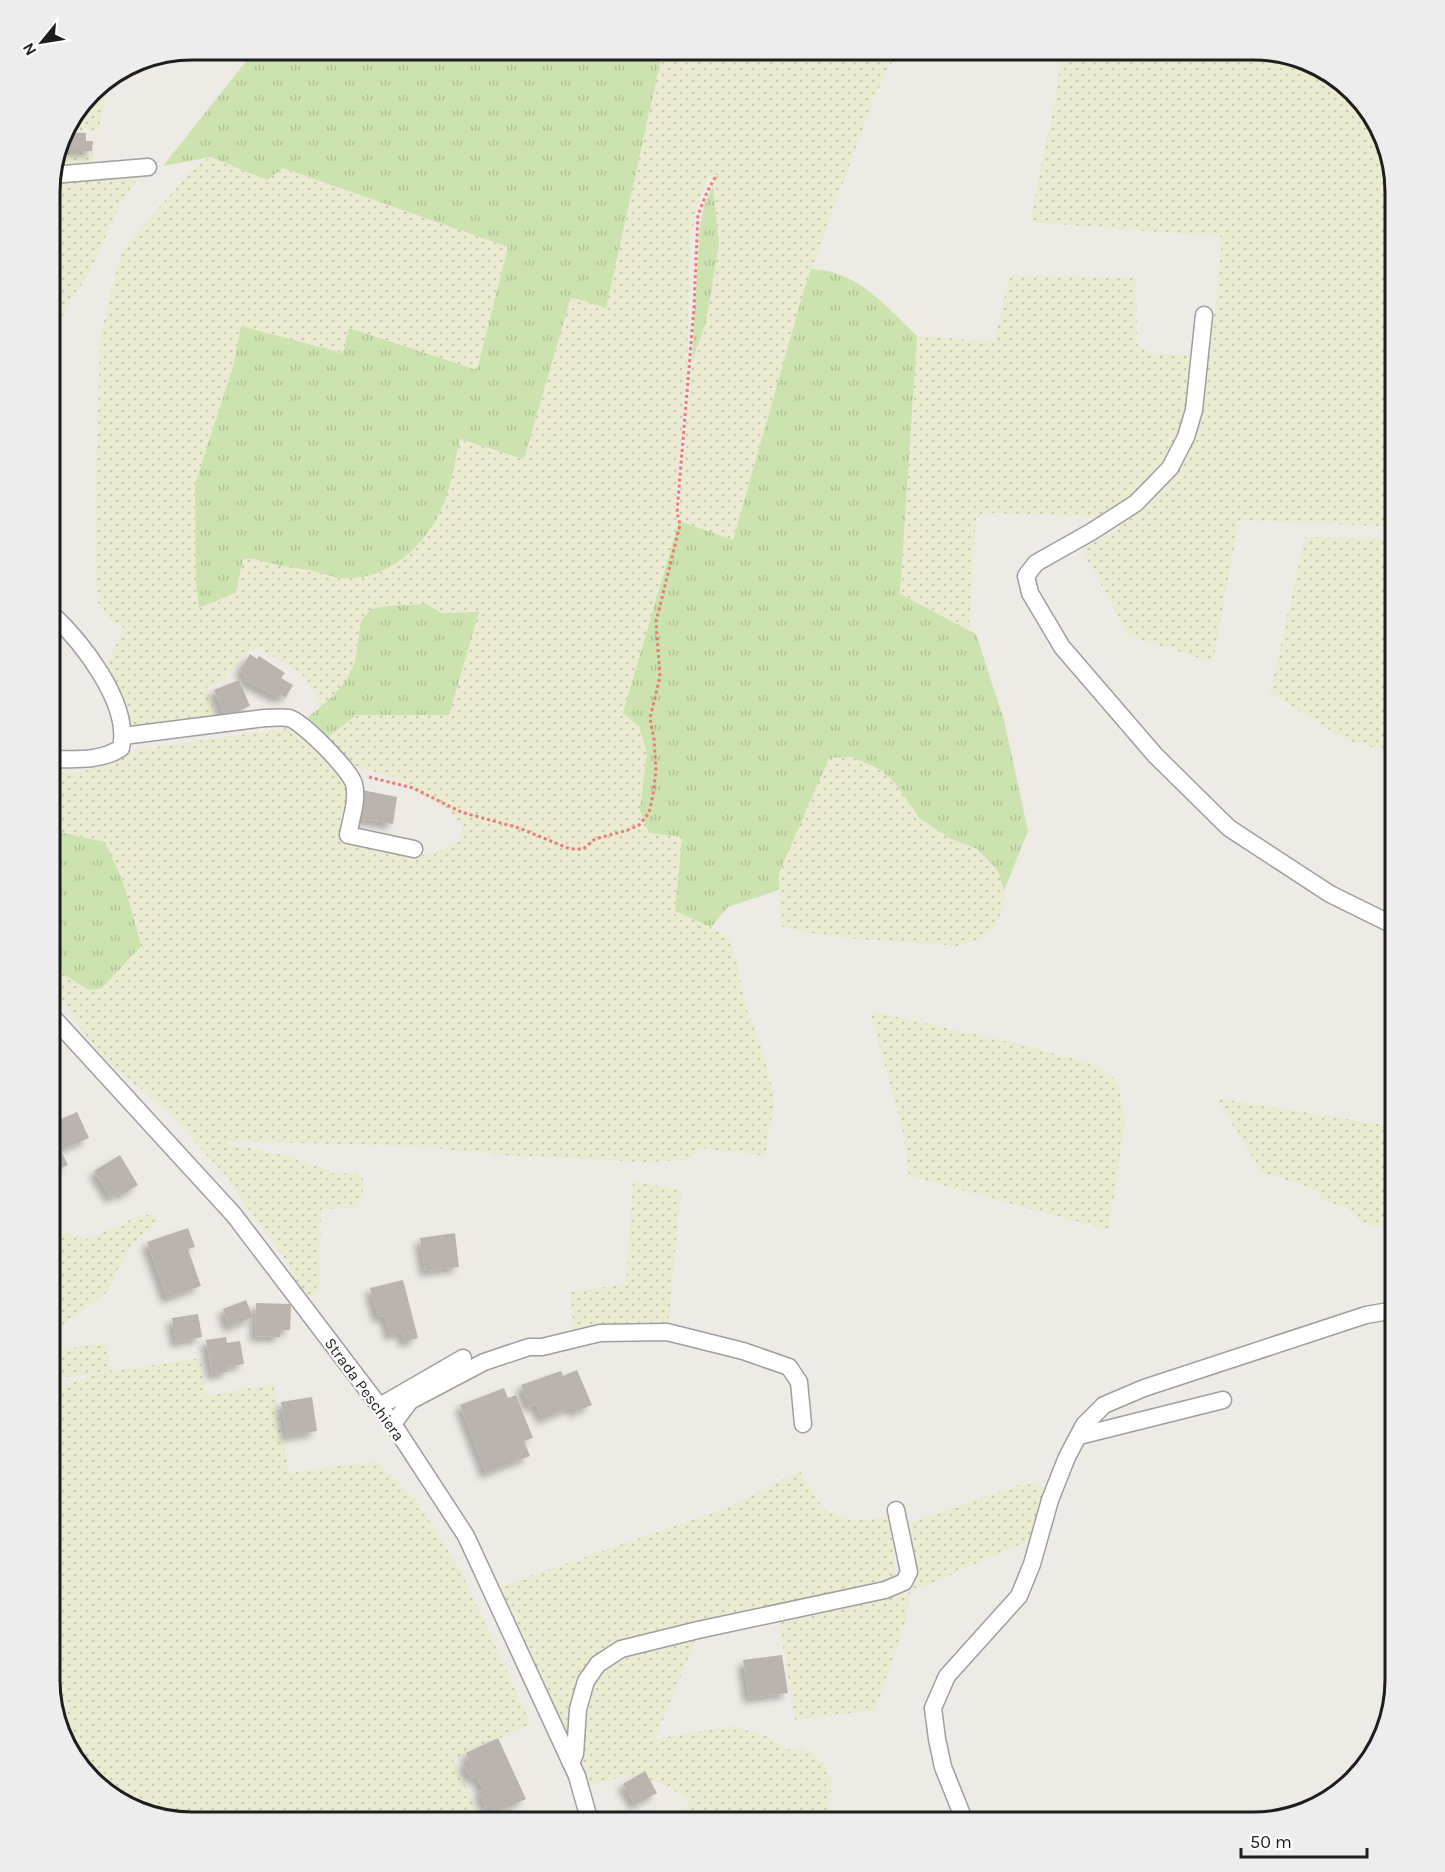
<svg xmlns="http://www.w3.org/2000/svg" width="1445" height="1872" viewBox="0 0 1445 1872" font-family="Karla,sans-serif">
  <defs>
    <pattern id="farmland-dots" width="8" height="8" patternUnits="userSpaceOnUse" patternTransform="scale(1.5)"><rect width="8" height="8" fill="#ebebd2"/><path d="M2 2h.1M6 6h.1" fill="none" stroke="#c9c9b4" stroke-width="1.8" stroke-linecap="round"/></pattern>
    <pattern id="grass-tufts" width="24" height="20" patternUnits="userSpaceOnUse" patternTransform="scale(1.5)"><rect width="24" height="20" fill="#cce3af"/><path d="M3 7l-1-3M5 7V3M7 7l1-3M15 17l-1-3M17 17v-4M19 17l1-3" fill="none" stroke="#afc296"/></pattern>
    <filter id="shadow"><feDropShadow dx="-5.5" dy="5.5" stdDeviation="3" flood-color="#0004"/></filter>
  </defs>
  <rect width="100%" height="100%" fill="#eeeae5"/>
  <g fill="url(#farmland-dots)" fill-rule="evenodd">
    <path d="M663,50H898L874,98L804,290L733,540L679,521L639,726L647,753L640,810L682,837L675,911L711,927L729,938L736,958L746,1007L760,1043L775,1098L765,1156L700,1148L687,1160L644,1162L502,1155L411,1146L227,1141L231,1147H249L270,1153L291,1156L333,1173H356L363,1178V1194L357,1208L321,1209L319,1292L305,1298L283,1256L222,1172L169,1113L143,1090L116,1070L101,1056L76,1021L57,992L50,972V966L89,990L141,946L130,904L121,877L74,836L50,830V771L75,773L109,765L135,750L288,728L303,733L347,780L343,837L415,854L426,855L443,850L459,840L464,828L452,813L392,776L346,765L326,739L356,715L379,714L469,613H442L425,604L409,606L358,634L355,662L347,679L334,695L321,705L305,677L258,647L243,656L226,679L207,687L217,719L127,733L103,671L124,628L110,620L98,603L96,577V485L100,338L120,257L129,242L193,169L210,157L267,180L283,168L508,247L477,370L349,328L344,353L241,326L233,367L195,484L196,581L199,608L212,602L224,599L236,592L242,559L256,558L274,564L309,570L342,578L450,481L460,439L524,459L571,296L606,307ZM710,175L712,177L719,244L706,322L692,361L678,520L674,515L687,368L690,246L697,204Z"/>
    <polygon points="1062,50 1262,50 1324,68 1372,113 1395,193 1395,527 1239,520 1213,662 1129,636 1082,550 1115,530 1141,511 1176,475 1196,435 1216,301 1222,237 1030,222 1056,94"/>
    <polygon points="109,78 98,132 66,129 64,153 93,153 93,167 53,171 64,130 98,85"/>
    <polygon points="143,171 123,199 88,275 69,302 50,345 51,180"/>
    <polygon points="1010,275 1136,278 1137,344 1148,353 1195,356 1184,450 1121,517 985,513 976,518 969,629 900,594 917,336 994,341"/>
    <polygon points="1305,537 1395,539 1395,754 1346,740 1270,693"/>
    <polygon points="852,757 881,770 895,783 920,819 951,839 976,849 998,872 1004,891 1004,908 995,927 978,940 958,946 843,938 804,932 779,926 779,873 820,776 829,758"/>
    <polygon points="870,1011 989,1037 1092,1063 1112,1076 1119,1088 1125,1121 1109,1230 909,1176 902,1128"/>
    <polygon points="1216,1098 1395,1127 1395,1227 1372,1226 1362,1222 1345,1207 1324,1202 1314,1189 1262,1173"/>
    <polygon points="633,1181 681,1190 668,1328 574,1333 570,1292 626,1284"/>
    <polygon points="153,1214 159,1221 132,1245 115,1274 107,1292 63,1325 54,1350 106,1343 111,1371 200,1358 206,1396 273,1384 289,1473 376,1461 416,1500 462,1573 531,1724 453,1760 482,1822 192,1822 121,1804 73,1759 50,1680 50,1389 105,1372 50,1379 50,1236 66,1233 88,1239 139,1216"/>
    <polygon points="800,1471 823,1509 853,1520 890,1517 896,1580 673,1631 589,1670 572,1748 495,1588 727,1508"/>
    <polygon points="1021,1484 1039,1485 1047,1491 1036,1537 910,1593 906,1621 875,1710 795,1720 779,1620 909,1593 912,1574 902,1525"/>
    <polygon points="698,1635 655,1739 731,1726 767,1736 786,1749 811,1750 825,1766 832,1784 825,1822 685,1822 689,1800 667,1786 632,1774 588,1786 578,1754 581,1722 590,1690 602,1671 619,1655"/>
  </g>
  <g fill="url(#grass-tufts)">
    <path d="M255,50H663L606,308L571,297L524,459L460,439C454,464 451,491 439,514C421,550 383,582 341,578C331,577 320,572 310,570C298,568 286,567 274,564C260,561 257,558 243,559L236,592C224,599 211,602 199,608L196,581L195,484L233,367L241,326L343,353L349,328L477,370L508,247L283,168L267,180L210,157L163,166Z"/>
    <polygon points="713,185 719,244 706,322 692,361 700,225 704,206"/>
    <path d="M811,269C819,270 828,270 835,273C869,284 892,312 917,336L900,594L976,634L1004,720L1028,831L1004,891L998,871L977,849L951,839L920,819L895,783L881,770L852,757L829,758L779,873V890L728,907L711,927L675,911L682,837L649,833L640,810L647,753L639,726L623,713L679,521L733,540L804,290Z"/>
    <polygon points="425,604 442,613 479,612 449,715 356,715 326,739 305,720 334,695 347,679 355,662 361,621 371,609 387,606"/>
    <polygon points="50,830 105,842 121,877 130,904 141,946 102,988 89,990 50,966"/>
  </g>
  <g fill="#bbb3ae" filter="url(#shadow)">
    <polygon points="70,132 86,133 86,141 93,141 92,151 70,151"/>
    <polygon points="250,654 257,659 259,656 285,673 281,678 293,685 285,698 280,694 279,698 244,680 245,674 240,670"/>
    <polygon points="239,680 250,706 225,717 214,690"/>
    <polygon points="362,790 397,797 393,824 357,818"/>
    <polygon points="77,1112 89,1138 59,1151 50,1130 50,1124"/>
    <polygon points="62,1153 68,1165 50,1174 50,1159"/>
    <polygon points="120,1155 138,1185 122,1195 119,1193 111,1198 94,1171"/>
    <polygon points="188,1228 195,1247 188,1249 201,1286 167,1298 147,1242"/>
    <polygon points="455,1233 459,1267 425,1271 420,1238"/>
    <polygon points="403,1280 418,1338 404,1342 402,1332 390,1335 385,1316 378,1317 370,1288"/>
    <polygon points="246,1300 253,1317 229,1327 223,1309"/>
    <polygon points="256,1303 291,1304 290,1330 280,1330 280,1337 255,1336"/>
    <polygon points="198,1314 202,1337 176,1342 172,1318"/>
    <polygon points="226,1337 227,1343 240,1341 244,1364 227,1367 228,1372 212,1374 206,1340"/>
    <polygon points="577,1370 592,1405 574,1412 571,1407 543,1419 535,1404 529,1407 521,1385 561,1371 563,1376"/>
    <polygon points="504,1388 508,1398 516,1395 533,1438 524,1441 530,1456 486,1473 460,1405"/>
    <polygon points="312,1397 317,1431 287,1436 281,1402"/>
    <polygon points="782,1655 788,1693 749,1698 743,1660"/>
    <polygon points="498,1738 526,1799 495,1813 492,1805 486,1808 479,1792 483,1790 476,1776 471,1779 463,1763 469,1760 466,1753"/>
    <polygon points="645,1771 657,1793 635,1805 623,1784"/>
  </g>
  <g fill="none" stroke-linecap="round" stroke-linejoin="round">
    <defs>
      <g id="minor">
        <polyline points="52,175 148,167"/>
        <polyline points="1204,315 1194,410 1186,437 1170,468 1136,503 1091,532 1036,563 1026,576 1030,593 1062,647 1155,755 1229,828 1330,894 1395,926"/>
        <path d="M123,736L265,718C272,718 282,717 289,718C303,722 350,770 354,784C358,799 351,819 348,835L414,849"/>
        <path d="M50,759C74,759 100,762 121,748C131,703 81,641 50,612"/>
        <polyline points="50,1014 234,1215 393,1424 466,1536 577,1776 590,1822"/>
        <polyline points="380,1406 463,1358"/>
        <polyline points="393,1424 410,1401 484,1362 529,1347 542,1347 600,1333 667,1332 743,1351 789,1367 799,1382 803,1424"/>
        <polyline points="1079,1436 1223,1400"/>
        <polyline points="571,1763 575,1754 578,1709 586,1681 598,1664 621,1649 698,1630 885,1590 904,1582 909,1572 896,1510"/>
        <polyline points="965,1822 943,1767 937,1739 933,1708 947,1676 1019,1596 1032,1564 1050,1500 1067,1457 1084,1425 1104,1405 1144,1388 1366,1315 1395,1310"/>
      </g>
    </defs>
    <use href="#minor" stroke="#9f9f9f" stroke-width="19"/>
    <polyline stroke="#ec7b77" stroke-width="3" stroke-dasharray="3 3" stroke-linecap="butt" points="369,777 413,788 461,812 519,828 570,849 583,849 595,839 628,830 639,825 649,813 653,795 656,770 654,739 650,718 660,677 656,622 680,525 677,512 694,308 698,215 707,192 717,174"/>
    <use href="#minor" stroke="#fff" stroke-width="16"/>
  </g>
  <g text-anchor="middle" stroke-width="4.5" stroke-linejoin="round" paint-order="stroke">
    <g font-size="16" fill="#1e1e1e" stroke="#fff">
      <text transform="translate(365 1389) rotate(54)" y="6">Strada Peschiera</text>
    </g>
  </g>
  <path d="M0 0H1445V1872H0ZM192 60H1253A132 132 0 0 1 1385 192V1680A132 132 0 0 1 1253 1812H192A132 132 0 0 1 60 1680V192A132 132 0 0 1 192 60Z" fill="#ededed" fill-rule="evenodd"/>
  <path fill="none" stroke="#1e1e1e" stroke-width="3" d="M192 60H1253A132 132 0 0 1 1385 192V1680A132 132 0 0 1 1253 1812H192A132 132 0 0 1 60 1680V192A132 132 0 0 1 192 60Z"/>
  <g transform="translate(42 42) rotate(240)" stroke="#ffffff" stroke-width="4.5" paint-order="stroke">
  <path d="M0-4.5L10 22L0 15L-10 22Z" fill="#1e1e1e"/>
  <text y="-9" font-size="16" font-weight="bold" text-anchor="middle" fill="#1e1e1e">N</text>
  </g>
  <path d="M1241 1848v9h126v-9" fill="none" stroke="#1e1e1e" stroke-width="3"/>
  <text x="1250" y="1848" font-size="18" fill="#1e1e1e" stroke="#ffffff" stroke-width="4.5" paint-order="stroke">50 m</text>
</svg>
